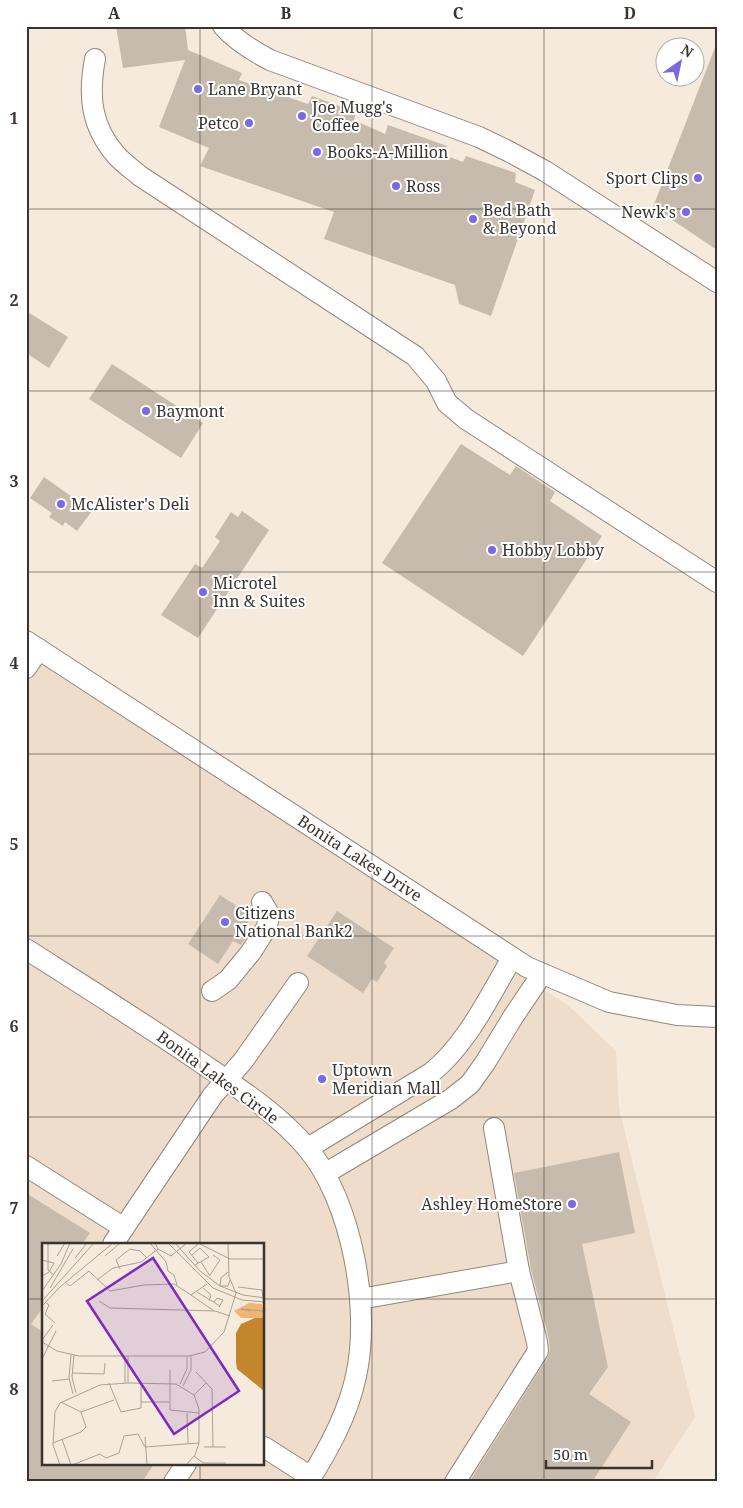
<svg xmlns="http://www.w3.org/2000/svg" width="743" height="1508" viewBox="0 0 743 1508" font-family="'Noto Serif',serif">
  <rect width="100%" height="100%" fill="#f5eadc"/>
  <path fill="#eeddca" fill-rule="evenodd" d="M26,654L569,1006L616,1051L619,1108L695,1417L653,1482H26ZM44,1244H264V1464H44Z"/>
  <g fill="#c6bbad">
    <polygon points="116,26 185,26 188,50 242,73 239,80 308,104 312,96 356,112 354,120 385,134 388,125 447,146 444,155 463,162 466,156 516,173 515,182 535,190 491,316 459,304 455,285 324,239 334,212 200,166 209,148 159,127 185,60 123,68"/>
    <polygon points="716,45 717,45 717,250 653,207"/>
    <polygon points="26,311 68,337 49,368 26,353"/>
    <polygon points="112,364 203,423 181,458 89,399"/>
    <polygon points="461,444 510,475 516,466 555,492 550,501 602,536 523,656 382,563"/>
    <polygon points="44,477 92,511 77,531 65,522 63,526 49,517 52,513 30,498"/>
    <polygon points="242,511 269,530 198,638 161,615 195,564 202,568 220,541 215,537 231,512 238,517"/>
    <polygon points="220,895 252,916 243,929 249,933 241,945 233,941 218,964 188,944"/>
    <polygon points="337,911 394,948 384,963 387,966 377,982 372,979 363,993 307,956"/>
    <polygon points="619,1152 635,1233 582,1244 608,1367 589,1394 631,1422 592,1482 469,1482 548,1357 550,1350 549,1339 531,1269 514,1173"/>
    <polygon points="26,1193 90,1233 82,1244 44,1244 44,1306 31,1324 44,1333 44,1464 154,1464 142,1482 26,1482"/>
  </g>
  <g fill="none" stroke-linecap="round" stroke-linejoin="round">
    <defs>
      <g id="minor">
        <path d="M223,26C236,41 253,51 270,60L479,137L508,151L545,171L717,282"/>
        <path d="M95,59C88,96 91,126 116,155C123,163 132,169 140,176L415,356L436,381L447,403L466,419L717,582"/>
        <polyline points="26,641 527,967 609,1002 677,1015 717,1017"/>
        <polyline points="26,668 39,649"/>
        <path d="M26,949C84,986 143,1023 200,1062C237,1087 279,1114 308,1149C352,1202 371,1309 356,1376C348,1414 329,1449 308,1482"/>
        <polyline points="212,991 228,980 251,952 267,927 269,914 262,902"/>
        <path d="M308,1148L431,1073C467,1044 489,997 512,958"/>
        <polyline points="26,1166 124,1228"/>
        <polyline points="326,1173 451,1099 470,1084 485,1063 513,1017 542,974"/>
        <polyline points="113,1244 213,1095 243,1061 298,983"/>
        <polyline points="360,1299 519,1271"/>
        <polyline points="264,1447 311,1477"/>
        <polyline points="174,1482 186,1464"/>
        <polyline points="455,1482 538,1351 537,1342 519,1271 494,1128"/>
      </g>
    </defs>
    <use href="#minor" stroke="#92877b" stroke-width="22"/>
    <use href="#minor" stroke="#fff" stroke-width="20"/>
  </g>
  <path fill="none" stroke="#39342f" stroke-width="1" stroke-opacity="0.55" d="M200,26V1244M372,26V1482M544,26V1482M26,209H717M26,391H717M26,572H717M26,754H717M26,936H717M26,1117H717M26,1299H44M264,1299H717M200,1464V1482"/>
  <g fill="#7b69e4" stroke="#fff" stroke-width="2">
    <circle cx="198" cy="89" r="5"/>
    <circle cx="302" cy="116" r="5"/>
    <circle cx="249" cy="123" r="5"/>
    <circle cx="317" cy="152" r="5"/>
    <circle cx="698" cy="178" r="5"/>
    <circle cx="396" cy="186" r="5"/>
    <circle cx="686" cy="212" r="5"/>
    <circle cx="473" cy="219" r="5"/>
    <circle cx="146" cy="411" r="5"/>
    <circle cx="61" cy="504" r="5"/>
    <circle cx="492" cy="550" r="5"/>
    <circle cx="203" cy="592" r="5"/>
    <circle cx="225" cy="922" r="5"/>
    <circle cx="322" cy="1079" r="5"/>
    <circle cx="572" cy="1204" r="5"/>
  </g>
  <g text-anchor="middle" stroke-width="4" stroke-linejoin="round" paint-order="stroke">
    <g font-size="16" fill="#39342f" stroke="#fff" text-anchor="start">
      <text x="208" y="95">Lane Bryant</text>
      <text x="312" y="113">Joe Mugg's<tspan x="312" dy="18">Coffee</tspan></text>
      <text x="239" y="129" text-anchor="end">Petco</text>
      <text x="327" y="158">Books-A-Million</text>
      <text x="688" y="184" text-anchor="end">Sport Clips</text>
      <text x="406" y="192">Ross</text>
      <text x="483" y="216">Bed Bath<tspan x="483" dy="18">&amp; Beyond</tspan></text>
      <text x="676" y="218" text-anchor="end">Newk's</text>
      <text x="156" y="417">Baymont</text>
      <text x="71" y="510">McAlister's Deli</text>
      <text x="502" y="556">Hobby Lobby</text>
      <text x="213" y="589">Microtel<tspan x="213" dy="18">Inn &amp; Suites</tspan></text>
      <text x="235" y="919">Citizens<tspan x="235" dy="18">National Bank2</tspan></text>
      <text x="332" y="1076">Uptown<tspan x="332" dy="18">Meridian Mall</tspan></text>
      <text x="562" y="1210" text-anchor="end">Ashley HomeStore</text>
    </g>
    <g font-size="16" fill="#39342f" stroke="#fff">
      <text transform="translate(360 858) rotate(33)" y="6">Bonita Lakes Drive</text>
      <text transform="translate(218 1077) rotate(36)" y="6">Bonita Lakes Circle</text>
    </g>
  </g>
  <g transform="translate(42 1243)">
    <rect width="222" height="222" fill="#f5eadc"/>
    <path d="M207,60L220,61L222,75H199L192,68Z" fill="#edb671"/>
    <path d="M213,75H222V148L195,126L194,119V90L199,81Z" fill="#c3862c"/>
    <path fill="none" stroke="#aaa197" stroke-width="1" d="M6,0V27L12,32M108,0L124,19L126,28L132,32L135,42M113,0L116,6L129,13L145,0M126,0L171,45L200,57L223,59M133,0L158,28L178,43L201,52L223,55M156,0L188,16H223M156,1L147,9L156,20M150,12L158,5L167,14L153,22M15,13L23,0M63,13L78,0M33,15L45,0M0,17L12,20L7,29L0,33M159,19L168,33M78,26L74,17L88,6L98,8L105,15M186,29L179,35L178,43H186L188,37M168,32L178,17L171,12M55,37L71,25L99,19L116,6M23,39L28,43L47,28L68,48L102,42L132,41L149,52L165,41M196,44L220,47L223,68M8,45L31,6M161,45L169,52L167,58M0,48L19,21L28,0M155,49L178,63M149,52L172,68M0,58L52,0M57,58L68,65L173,68L188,73M3,59L7,62L3,71L13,80M172,59L175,55L181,57L177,64M0,63L18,44L71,0M209,68L199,66L221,68M0,97L11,82M0,99L15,108L37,113H147L163,109L182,89L194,50L187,34L186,0M29,112L27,135L31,151M32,112L30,134L34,150M86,113V140M0,116L14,88M128,127V167L157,170M154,129L170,146L171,204M30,130L62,131L63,120M10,138L27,136M67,140L79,169L99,165V140M83,140V113M138,141L145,126V113M141,143L149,127V113M152,152L164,140M99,159H127M39,169L72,157M145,170L146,200M103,194L105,222M20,196L29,222M11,200L39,189L44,184L39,169L19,159M162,204H184M152,213L161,220H184M18,222L11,202L13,169L18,160L58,142L86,140L134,141L152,152L157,166V200L153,212L144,222M30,222L58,211L64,215L77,210L82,193L96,191L103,204L157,200"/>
    <path fill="#7b2cbf" fill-opacity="0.15" stroke="#7b2cbf" stroke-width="2.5" d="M111,15L197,148L132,191L45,58Z"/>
    <rect width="222" height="222" fill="none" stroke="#39342f" stroke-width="2.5"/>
  </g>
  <rect width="743" height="1508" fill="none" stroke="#ffffff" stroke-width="55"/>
  <g transform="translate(680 62) rotate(33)"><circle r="24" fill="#ffffff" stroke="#b0aeac"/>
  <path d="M0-4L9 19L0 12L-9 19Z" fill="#7b69e4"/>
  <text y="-8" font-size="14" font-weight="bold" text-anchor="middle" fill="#39342f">N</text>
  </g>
  <path d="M546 1460v8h106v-8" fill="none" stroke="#39342f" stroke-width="2.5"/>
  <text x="553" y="1460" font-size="15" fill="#39342f" stroke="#ffffff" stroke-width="4" paint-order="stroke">50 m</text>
  <rect x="28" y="28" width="688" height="1452" fill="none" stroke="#39342f" stroke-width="2"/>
  <g font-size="16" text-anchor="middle" font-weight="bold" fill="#39342f">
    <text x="114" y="19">A</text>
    <text x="286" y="19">B</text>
    <text x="458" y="19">C</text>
    <text x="630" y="19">D</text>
    <text x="14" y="124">1</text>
    <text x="14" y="306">2</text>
    <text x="14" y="487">3</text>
    <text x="14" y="669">4</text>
    <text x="14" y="850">5</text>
    <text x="14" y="1032">6</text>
    <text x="14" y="1214">7</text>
    <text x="14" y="1395">8</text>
  </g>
</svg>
